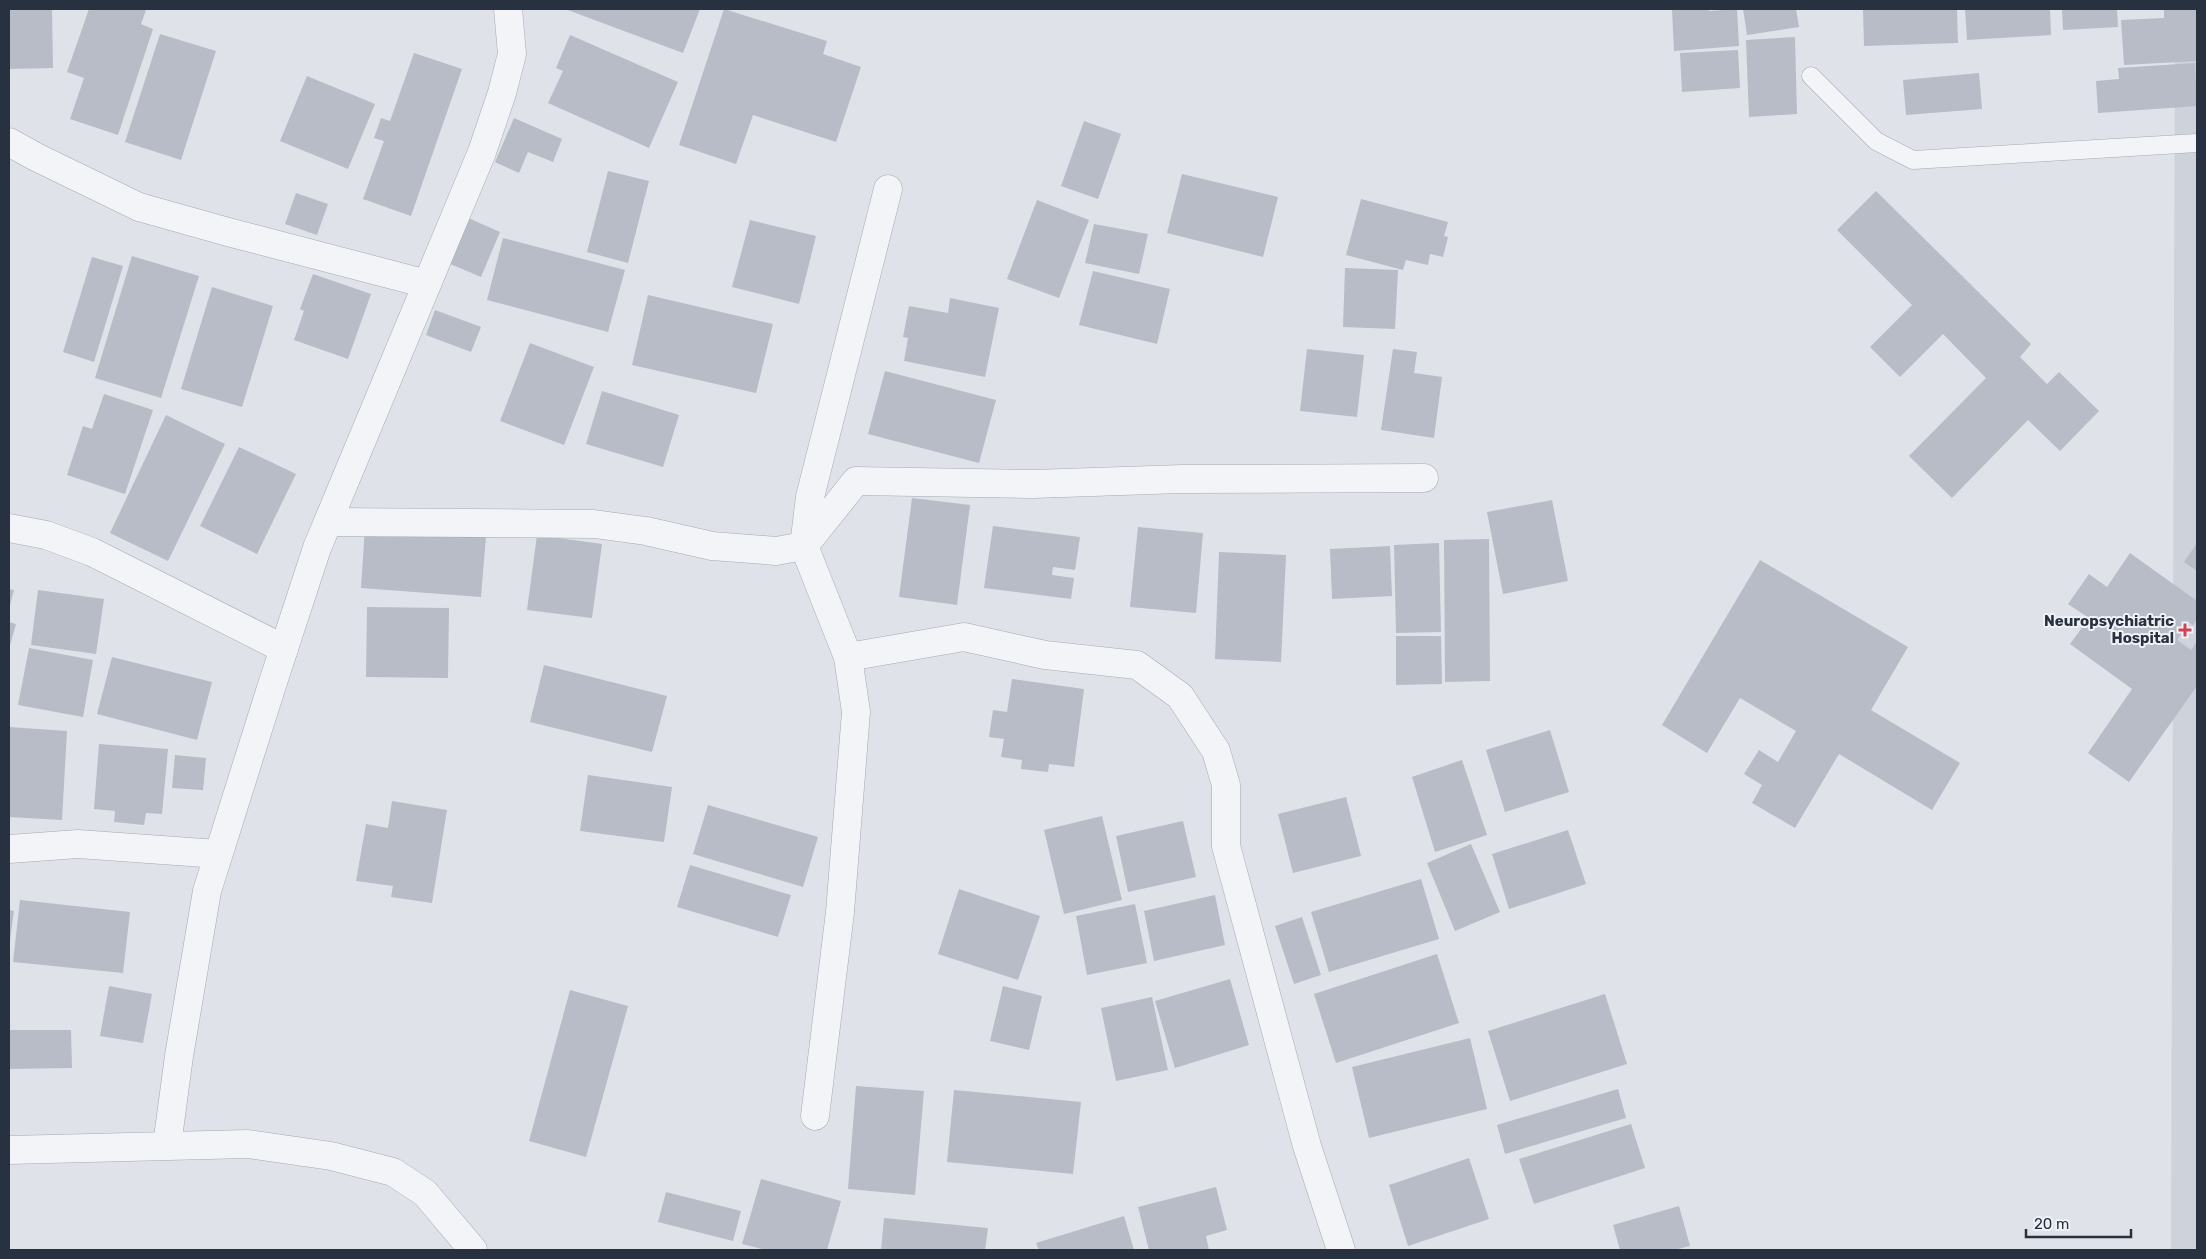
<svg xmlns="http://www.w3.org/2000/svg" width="2206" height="1259" viewBox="0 0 2206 1259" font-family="Rubik,sans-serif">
  <rect width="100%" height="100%" fill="#dfe3e9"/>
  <polygon fill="#cdd2db" points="2175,9 2197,9 2197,1250 2171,1250"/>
  <g fill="#b7bcc6">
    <polygon points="9,9 52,9 53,68 9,69"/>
    <polygon points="89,9 142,9 146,10 141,24 153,29 118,135 70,119 84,78 67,72"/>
    <polygon points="565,9 700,9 683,53"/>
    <polygon points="724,9 827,41 823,54 861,67 836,142 753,115 736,164 679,145"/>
    <polygon points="1672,9 1709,9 1709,11 1737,9 1739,46 1674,51"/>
    <polygon points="1743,9 1796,9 1799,27 1747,35"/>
    <polygon points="1863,9 1957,9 1958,43 1864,46"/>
    <polygon points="1965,9 2050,9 2051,35 1967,40"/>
    <polygon points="2062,9 2117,9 2118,27 2063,30"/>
    <polygon points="2164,9 2197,9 2197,61 2124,65 2121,20 2164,18"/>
    <polygon points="160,34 216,51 181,160 125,142"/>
    <polygon points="570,35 678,82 649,148 548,103 563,71 556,68"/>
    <polygon points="1795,37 1797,114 1749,117 1746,40"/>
    <polygon points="1738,50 1740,88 1682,92 1680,53"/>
    <polygon points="414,53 462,69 411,216 363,199 384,141 374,138 381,118 390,121"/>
    <polygon points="2195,63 2197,106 2098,113 2096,81 2119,79 2118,68"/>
    <polygon points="1979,73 1982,109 1906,115 1903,80"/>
    <polygon points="307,76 375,104 348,169 280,141"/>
    <polygon points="514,118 562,139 553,162 528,152 519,173 495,162"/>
    <polygon points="1084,121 1121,134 1098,199 1061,186"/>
    <polygon points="608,171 649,181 628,263 587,252"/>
    <polygon points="1182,174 1278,197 1263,257 1167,233"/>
    <polygon points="1876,191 2031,344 2020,357 2047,384 2059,372 2099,411 2060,451 2028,420 1952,498 1909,456 1986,378 1943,334 1900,377 1870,347 1912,305 1837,230"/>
    <polygon points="296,193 328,204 317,235 285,224"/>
    <polygon points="1361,199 1448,222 1444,236 1448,237 1443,257 1430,254 1428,265 1406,260 1403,270 1346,255"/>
    <polygon points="1037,200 1089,220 1059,298 1007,279"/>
    <polygon points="466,217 500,232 481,277 448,263"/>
    <polygon points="750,220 816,236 799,304 732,287"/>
    <polygon points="1094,224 1148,234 1139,274 1085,263"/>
    <polygon points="503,238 625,270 608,332 487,300"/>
    <polygon points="132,256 199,276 161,398 95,378"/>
    <polygon points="92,257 123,266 94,362 63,352"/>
    <polygon points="1345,268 1398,270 1395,329 1343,327"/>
    <polygon points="1093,271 1170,289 1157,344 1079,325"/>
    <polygon points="313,274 371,294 348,359 294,340 304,311 300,309"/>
    <polygon points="212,287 273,306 242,407 181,389"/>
    <polygon points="648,295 773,324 756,393 632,365"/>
    <polygon points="950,298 999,308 985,377 904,361 908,338 903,337 909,306 948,313"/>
    <polygon points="435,310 481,327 471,352 426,335"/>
    <polygon points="530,343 594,367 564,445 500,421"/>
    <polygon points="1307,349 1364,355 1357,417 1300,411"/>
    <polygon points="1393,349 1417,352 1414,373 1442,377 1434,438 1381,430"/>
    <polygon points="885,371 996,400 979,463 868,434"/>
    <polygon points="602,391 679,415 663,467 586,444"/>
    <polygon points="104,394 153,410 125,494 67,475 83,426 92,429"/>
    <polygon points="166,415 225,444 168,561 110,533"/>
    <polygon points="239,447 296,474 257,554 200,526"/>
    <polygon points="912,498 970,505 957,605 899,597"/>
    <polygon points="1552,500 1568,581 1503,594 1487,512"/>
    <polygon points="993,526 1080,537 1075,570 1053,567 1052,575 1074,578 1071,599 984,588"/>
    <polygon points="365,527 486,536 481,597 361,588"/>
    <polygon points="1138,527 1203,533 1196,613 1130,607"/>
    <polygon points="537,535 602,544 592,618 527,610"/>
    <polygon points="1489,539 1490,681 1445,682 1444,540"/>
    <polygon points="1439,543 1441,632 1396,633 1394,545"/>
    <polygon points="2197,543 2197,571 2184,562"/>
    <polygon points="1390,546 1392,596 1332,599 1330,549"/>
    <polygon points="1219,552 1286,555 1281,662 1215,659"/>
    <polygon points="2130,553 2197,601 2197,619 2193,625 2189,622 2177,640 2191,650 2197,641 2197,686 2129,782 2088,753 2132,689 2070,644 2089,618 2068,604 2089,574 2107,587"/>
    <polygon points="1760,560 1908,647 1871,710 1960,763 1932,810 1839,754 1795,828 1752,803 1762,785 1744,774 1759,750 1778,762 1796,731 1740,698 1707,753 1662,725"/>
    <polygon points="9,589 14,590 9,609"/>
    <polygon points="38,590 104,599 96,654 31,645"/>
    <polygon points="367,607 449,608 448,678 366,677"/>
    <polygon points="9,622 16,624 9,649"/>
    <polygon points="1396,636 1441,636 1442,684 1396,685"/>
    <polygon points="29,648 93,660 83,717 18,705"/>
    <polygon points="112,657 212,682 197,740 97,714"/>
    <polygon points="544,665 667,696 652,752 530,722"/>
    <polygon points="1012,679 1084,689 1074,767 1049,764 1048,772 1021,769 1022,760 1001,757 1004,739 989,737 993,710 1007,712"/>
    <polygon points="9,727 67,731 62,820 9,817"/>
    <polygon points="1550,730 1569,792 1505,812 1486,750"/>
    <polygon points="99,744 168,749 162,814 146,813 144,825 114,822 115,811 94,809"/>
    <polygon points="175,755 206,758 203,790 172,788"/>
    <polygon points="1462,760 1487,835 1435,852 1412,777"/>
    <polygon points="588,775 672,787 664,842 580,831"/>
    <polygon points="1346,797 1361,856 1293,873 1278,814"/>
    <polygon points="392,801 447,810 432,903 391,897 393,886 356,881 366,824 388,828"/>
    <polygon points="708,805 818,837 803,887 693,854"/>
    <polygon points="1102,816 1122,900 1064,914 1044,830"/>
    <polygon points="1183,821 1196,877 1128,892 1116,836"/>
    <polygon points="1568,830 1586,884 1509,909 1492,854"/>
    <polygon points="1471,844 1500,912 1455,931 1427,863"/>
    <polygon points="690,865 791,895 778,937 677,907"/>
    <polygon points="1421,879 1439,939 1329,972 1311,912"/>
    <polygon points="959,889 1040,916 1018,980 938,954"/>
    <polygon points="1215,895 1225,945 1154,961 1144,911"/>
    <polygon points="20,900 130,912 123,973 13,962"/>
    <polygon points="1135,904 1147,963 1087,975 1076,916"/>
    <polygon points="9,910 14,911 10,940 9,940"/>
    <polygon points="1302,917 1321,975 1294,984 1275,926"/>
    <polygon points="1437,954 1459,1023 1336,1063 1314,994"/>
    <polygon points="1230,979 1249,1045 1175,1068 1155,1001"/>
    <polygon points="109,986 152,994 143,1043 100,1036"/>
    <polygon points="1003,986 1042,996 1029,1050 990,1041"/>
    <polygon points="570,990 628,1006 586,1157 529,1141"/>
    <polygon points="1605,994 1627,1064 1510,1101 1488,1031"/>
    <polygon points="1152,997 1168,1070 1116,1081 1101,1008"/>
    <polygon points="9,1030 71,1030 72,1068 9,1069"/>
    <polygon points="1470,1038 1487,1109 1369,1138 1352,1067"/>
    <polygon points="856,1086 924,1091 915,1195 848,1189"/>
    <polygon points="1618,1089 1626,1118 1505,1154 1497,1125"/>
    <polygon points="954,1090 1081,1102 1073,1174 947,1162"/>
    <polygon points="1631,1124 1645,1168 1534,1204 1519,1159"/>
    <polygon points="1469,1158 1489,1219 1408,1246 1389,1185"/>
    <polygon points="761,1179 841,1201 827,1250 766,1250 742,1244"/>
    <polygon points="1216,1187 1227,1230 1206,1236 1209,1250 1149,1250 1138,1207"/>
    <polygon points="666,1192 741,1211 733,1241 658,1222"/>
    <polygon points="1679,1206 1690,1246 1674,1250 1620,1250 1613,1225"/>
    <polygon points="1124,1216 1134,1250 1039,1250 1036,1243"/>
    <polygon points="884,1218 988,1228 985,1250 881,1250"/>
  </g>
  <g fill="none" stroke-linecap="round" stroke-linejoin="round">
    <defs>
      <polyline id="lane" points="1811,76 1876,141 1913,160 2197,143"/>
      <g id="street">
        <polyline points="9,142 36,157 139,207 228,232 427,284"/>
        <polyline points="328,522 594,524 646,531 712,546 776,551 804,546 856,481 1033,484 1182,479 1424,478"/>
        <polyline points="9,528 46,535 92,552 284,649"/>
        <polyline points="848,657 964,637 1045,655 1137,665 1180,696 1216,751 1226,785 1226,846 1307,1146 1341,1250"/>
        <polyline points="9,849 78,844 218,854"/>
        <polyline points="815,1116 840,912 856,712 848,657 804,546 810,497 888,189"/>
        <polyline points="167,1145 179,1056 207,891 272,685 317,548 482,152 502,93 512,54 508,9"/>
        <polyline points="9,1150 248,1144 331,1156 393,1172 425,1193 473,1250"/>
      </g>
    </defs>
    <use href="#lane" stroke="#a4aab3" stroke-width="19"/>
    <use href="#street" stroke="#a4aab3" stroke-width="29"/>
    <use href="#lane" stroke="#f2f4f7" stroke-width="18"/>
    <use href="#street" stroke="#f2f4f7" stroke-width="28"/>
  </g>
  <path fill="#cf4357" stroke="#eff2f6" stroke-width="2" d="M2182.5 622.5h5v5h5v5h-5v5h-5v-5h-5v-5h5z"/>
  <g text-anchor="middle" stroke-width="4" stroke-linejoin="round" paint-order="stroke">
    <g font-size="15" font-weight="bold" fill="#283140" stroke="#eff2f6" text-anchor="end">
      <text x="2174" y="626">Neuropsychiatric<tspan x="2174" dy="17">Hospital</tspan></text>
    </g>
  </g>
  <rect width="2206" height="1259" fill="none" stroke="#283140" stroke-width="20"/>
  <path d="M2026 1229v8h105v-8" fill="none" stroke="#283140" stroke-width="2.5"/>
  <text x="2034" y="1229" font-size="15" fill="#283140" stroke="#eff2f6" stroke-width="4" paint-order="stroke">20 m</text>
</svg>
